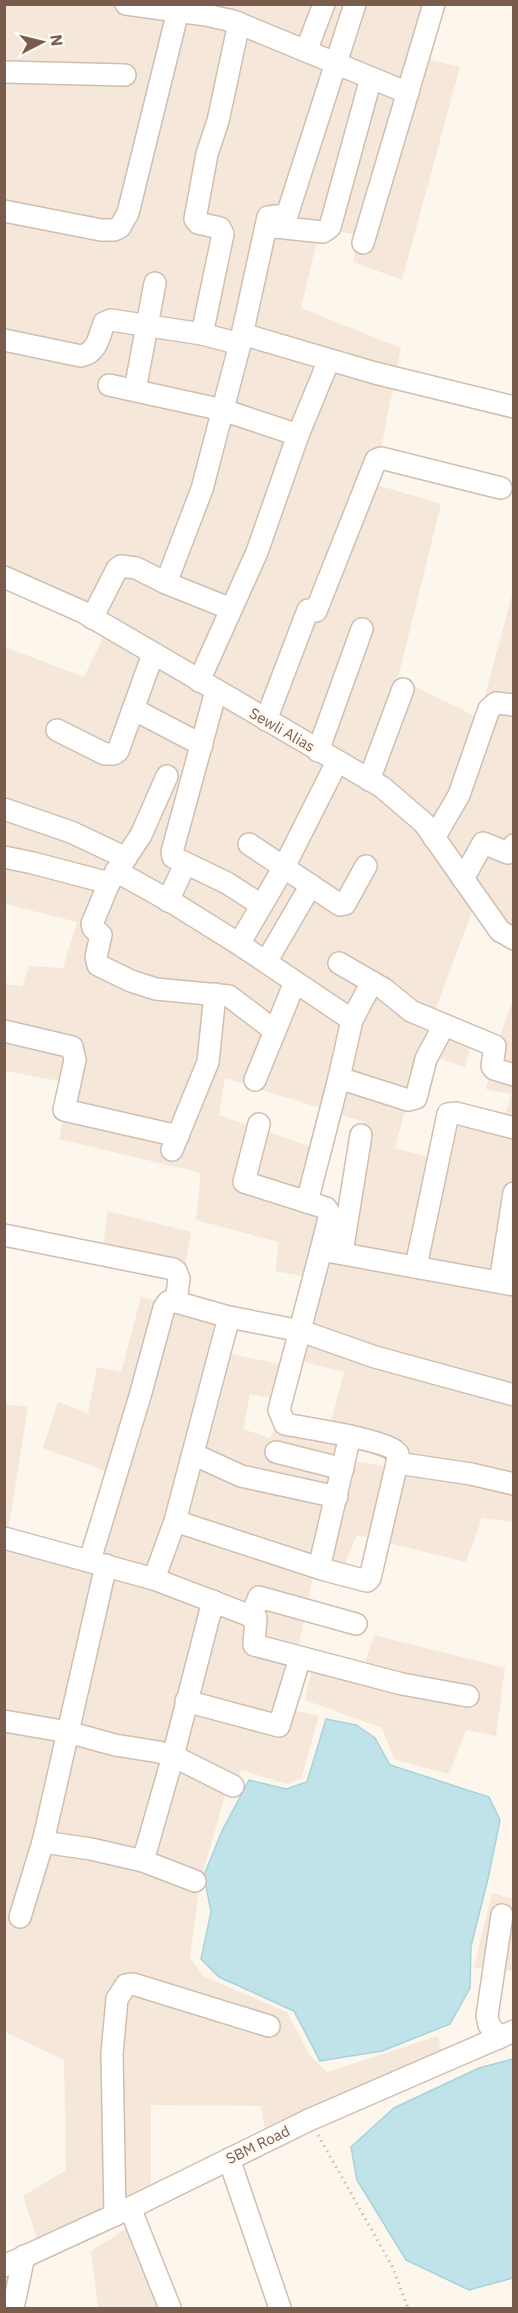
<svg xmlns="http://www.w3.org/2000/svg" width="518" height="2313" viewBox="0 0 518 2313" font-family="'IBM Plex Sans',sans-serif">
  <rect width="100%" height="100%" fill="#fdf6ec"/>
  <g fill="#f5e8da">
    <polygon points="5,5 429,5 416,56 460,67 402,280 353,262 359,235 320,229 301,308 401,348 374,484 441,504 398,678 368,772 5,568"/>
    <polygon points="513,591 513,930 510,930 378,776 408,683 479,718"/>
    <polygon points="105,634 377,792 423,836 473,909 432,1019 473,1038 465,1067 420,1052 395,1148 448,1162 454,1113 500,1134 511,1094 486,1089 499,1039 513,1000 514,1216 502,1276 352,1246 364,1122 225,1078 219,1115 309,1146 305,1205 319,1209 307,1277 276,1271 278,1242 196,1220 201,1173 59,1139 70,1083 5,1071 5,984 22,986 29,966 63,968 77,922 5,904 5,647 84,677"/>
    <polygon points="108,1211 191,1232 185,1267 103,1246"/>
    <polygon points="325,1255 513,1294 513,1477 406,1460 407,1443 331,1421 344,1372 301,1361"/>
    <polygon points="141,1297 229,1317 217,1351 284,1365 275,1399 250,1394 243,1429 270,1438 279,1420 350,1439 352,1461 513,1486 513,1522 482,1518 466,1562 357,1535 339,1579 313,1576 297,1653 260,1642 266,1616 100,1558 125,1478 43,1448 58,1402 88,1413 97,1367 121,1372"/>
    <polygon points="5,1404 28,1407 8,1531 5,1530"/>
    <polygon points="5,1544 254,1622 250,1654 300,1667 289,1709 319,1716 301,1779 286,1784 241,1770 236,1792 226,1792 200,1883 190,1957 203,1976 287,2012 309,2054 327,2072 438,2036 443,2058 268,2146 261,2106 151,2105 151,2197 39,2244 23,2196 66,2170 64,2060 5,2032"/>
    <polygon points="374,1635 505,1668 496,1736 466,1730 449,1774 394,1759 382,1728 305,1700 312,1669 358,1684"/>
    <polygon points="492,1893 513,1899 513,1971 474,1968"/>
    <polygon points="132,2225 167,2308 98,2308 91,2251"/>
  </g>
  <g fill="#bfe3e8" stroke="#a5d3da" stroke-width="1.5">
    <polygon points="326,1719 356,1725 375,1738 390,1765 489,1797 500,1820 488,1879 471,1946 470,1988 450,2024 382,2051 320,2061 294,2011 219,1977 201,1959 211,1912 204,1875 222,1831 249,1780 286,1789 307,1782"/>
    <polygon points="513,2059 513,2278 469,2290 406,2260 357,2180 351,2147 394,2108 479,2068"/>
  </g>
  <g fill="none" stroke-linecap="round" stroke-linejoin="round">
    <defs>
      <g id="minor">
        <polyline points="126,4 206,15 233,21 408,93"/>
        <polyline points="306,51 324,4"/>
        <polyline points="4,72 125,75"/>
        <polyline points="4,211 101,230 114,230 120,227 128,213 178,11"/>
        <polyline points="266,226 323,232 330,227 371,78"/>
        <polyline points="363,243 434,4"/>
        <polyline points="202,334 223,234 220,228 198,223 195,219 207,154 218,121 239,23"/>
        <polyline points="242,334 375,373 514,407"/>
        <path d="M4,340L81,356C97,353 99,337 104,323L111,320L202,334L240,344"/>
        <polyline points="109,385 223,410 298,435 257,552 199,681"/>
        <polyline points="135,390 155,283"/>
        <polyline points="298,435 329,360"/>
        <polyline points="4,577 83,612 382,787 424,823 500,931 514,939"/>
        <polyline points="166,583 202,489 240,344 268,217 287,215 355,4"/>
        <polyline points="92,618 117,569 121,566 136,568 166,583 231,609"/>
        <polyline points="216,691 172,852 173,857 227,883 261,905"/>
        <polyline points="133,709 202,745"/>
        <polyline points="266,720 308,610 316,611 376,460 381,458 501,488"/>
        <polyline points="57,730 105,754 114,754 118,751 153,654"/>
        <polyline points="318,751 362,629"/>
        <polyline points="369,780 403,689"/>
        <polyline points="4,809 71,832 126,858"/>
        <polyline points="434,838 459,795 489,709 496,703 514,705"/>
        <polyline points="249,844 340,905 345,904 366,866"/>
        <polyline points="4,857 33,863 109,883 141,835 167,776"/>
        <polyline points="116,871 175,904 239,944 352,1020 339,1078 408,1100 416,1098 426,1059 444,1025"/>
        <polyline points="463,879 483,843 508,853 514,845"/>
        <polyline points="109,883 92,924 93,928 101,935 96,957 98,965 131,981 156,989 229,996 275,1031"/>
        <polyline points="168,901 185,864"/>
        <polyline points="239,944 284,867 337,762"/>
        <polyline points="266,962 311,885"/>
        <polyline points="339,963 384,989 411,1011 495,1046 492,1066 494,1069 514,1075"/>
        <polyline points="352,1020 372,982"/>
        <polyline points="4,1031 72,1047 75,1060 64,1110 178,1136"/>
        <polyline points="255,1080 295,982"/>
        <polyline points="259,1124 244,1182 326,1208 330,1214 321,1250"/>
        <polyline points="172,1150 208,1062 215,994"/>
        <polyline points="307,1202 339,1078"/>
        <polyline points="4,1235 173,1269 176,1271 179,1279 176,1302 229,1317"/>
        <polyline points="342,1252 361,1135"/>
        <polyline points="416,1266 448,1114 456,1113 514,1128"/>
        <polyline points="500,1282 514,1193"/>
        <path d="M514,1285L321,1250L279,1410L285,1424C304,1428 391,1440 398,1454L397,1463L471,1474L514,1484"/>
        <polyline points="276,1452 343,1469"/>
        <polyline points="193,1454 241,1476 337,1497"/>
        <polyline points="175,1521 325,1570 367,1581 370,1578 397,1463"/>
        <polyline points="4,1538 154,1579 256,1618 254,1645 402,1684 468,1696"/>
        <polyline points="90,1560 140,1396 164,1308 168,1302 176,1302"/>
        <polyline points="319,1568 350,1436"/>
        <polyline points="154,1579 175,1521 229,1317 301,1331 375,1357 514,1395"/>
        <polyline points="251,1617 259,1597 356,1624"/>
        <polyline points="186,1701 279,1726 300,1658"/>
        <polyline points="4,1721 68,1732 115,1745 159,1752 173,1756 233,1786"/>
        <polyline points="43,1842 91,1849 143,1861 195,1881"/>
        <polyline points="143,1861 173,1756 213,1601"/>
        <polyline points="20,1917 43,1842 106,1565"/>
        <polyline points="499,2038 489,2025 487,2016 502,1915"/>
        <polyline points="229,2159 280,2308"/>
        <polyline points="130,2208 170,2308"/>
        <polyline points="115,2215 112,2054 117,1999 126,1985 133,1984 269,2026"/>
        <polyline points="4,2266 130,2208 309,2120 514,2031"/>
        <polyline points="13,2308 24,2256"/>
      </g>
    </defs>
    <use href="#minor" stroke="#d1beb0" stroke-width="24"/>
    <polyline stroke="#d9b8a5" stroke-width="3" stroke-dasharray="1.5 4.5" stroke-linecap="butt" points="318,2135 392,2266 408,2308"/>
    <use href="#minor" stroke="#fff" stroke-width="21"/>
  </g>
  <g text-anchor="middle" stroke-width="6" stroke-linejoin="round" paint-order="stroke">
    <g font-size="15" fill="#7a5c4d" stroke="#fffaf3">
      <text transform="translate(282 730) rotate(30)" y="5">Sewli Alias</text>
      <text transform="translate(258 2145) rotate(-26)" y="5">SBM Road</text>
    </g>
  </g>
  <rect width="518" height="2313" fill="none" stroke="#7a5c4d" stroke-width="12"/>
  <g transform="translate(42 42) rotate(83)" stroke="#fffaf3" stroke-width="4.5" paint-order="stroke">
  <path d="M0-4.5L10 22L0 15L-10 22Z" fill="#7a5c4d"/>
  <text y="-9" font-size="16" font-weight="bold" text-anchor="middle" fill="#7a5c4d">N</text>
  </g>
</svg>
